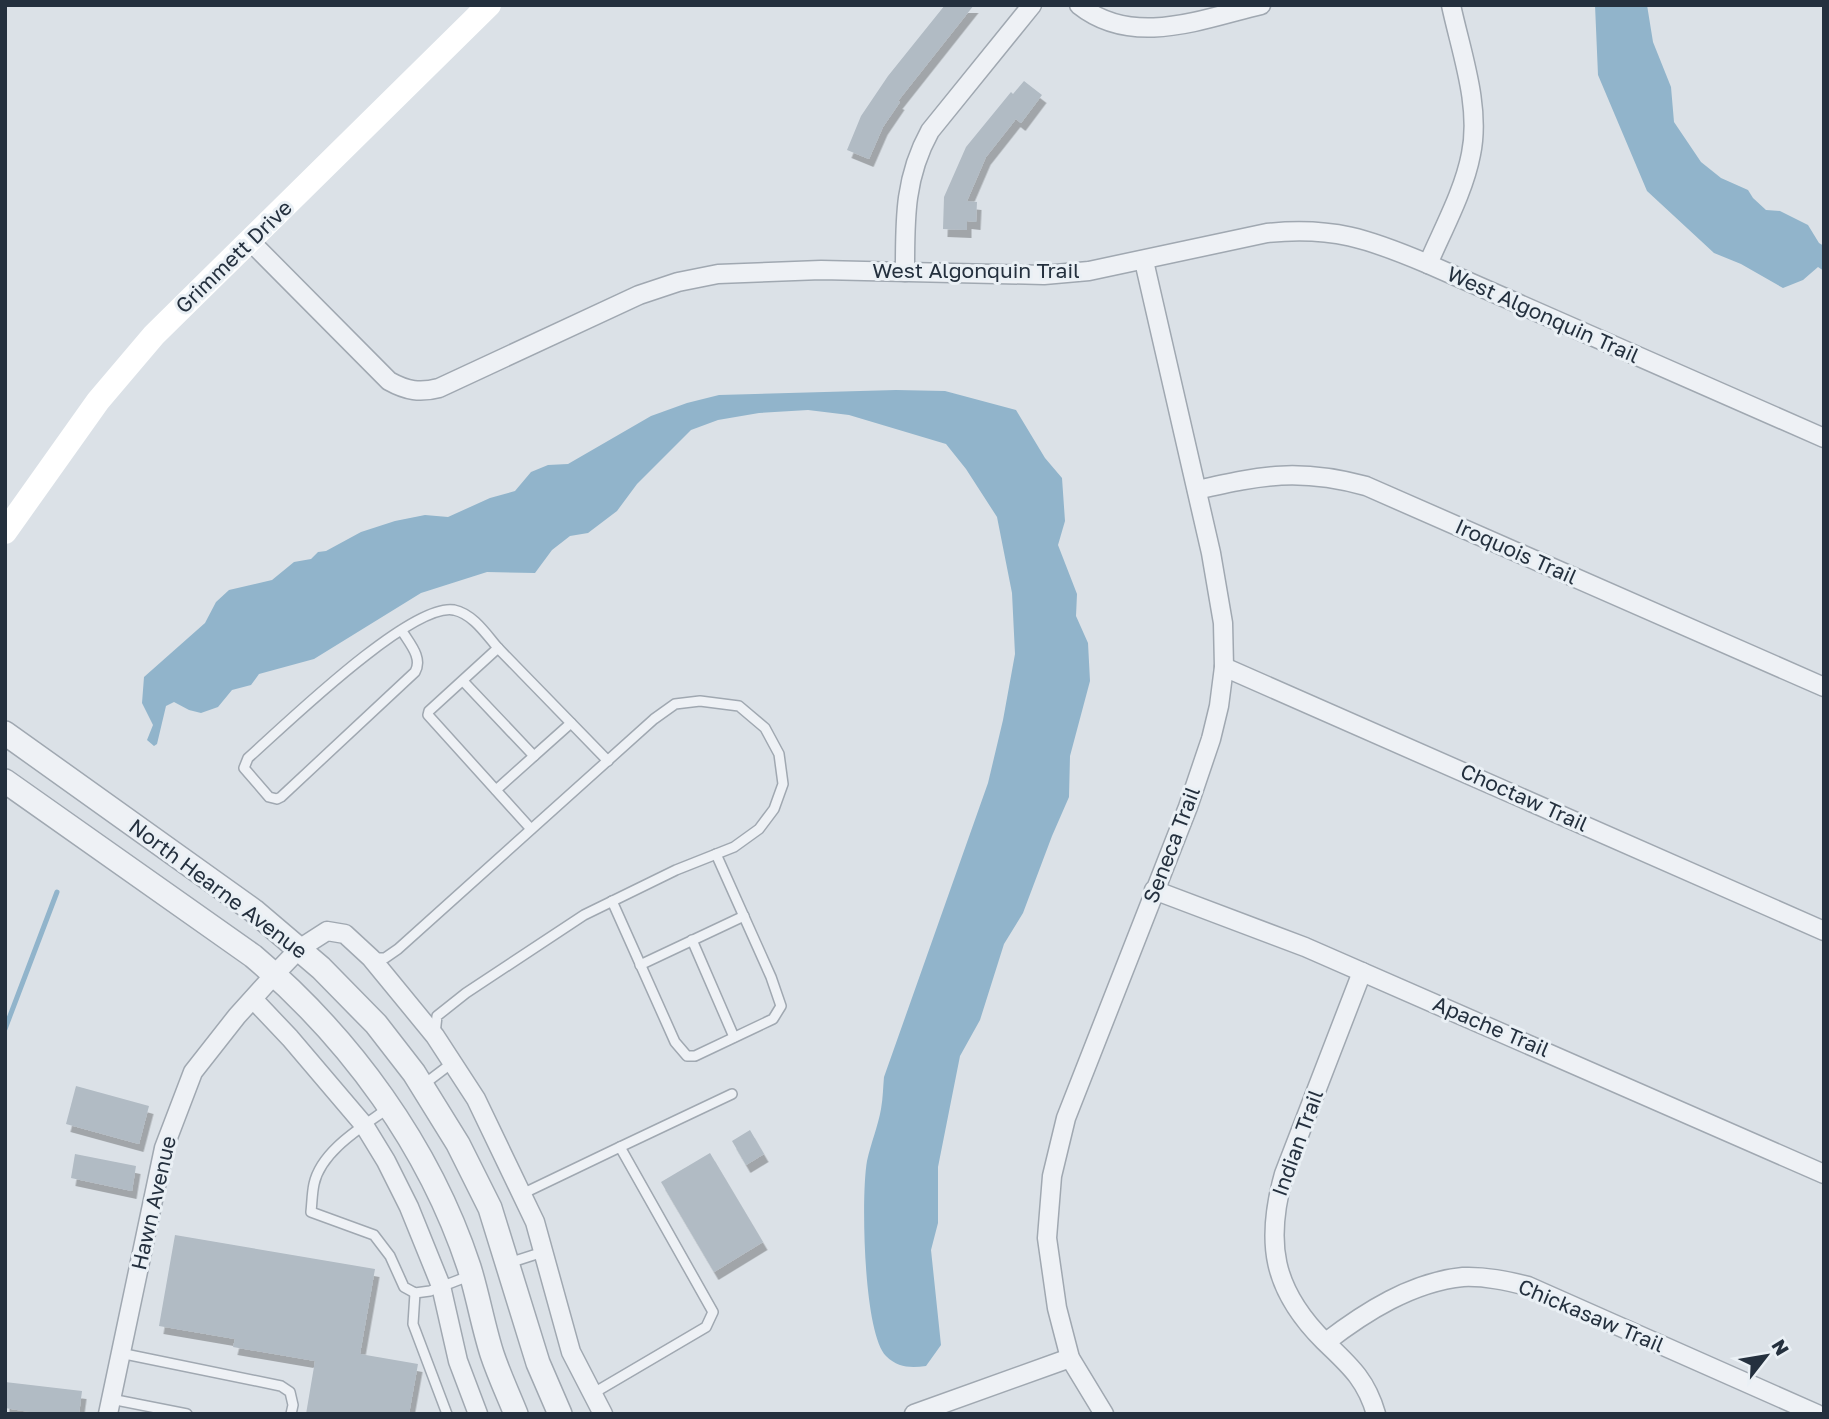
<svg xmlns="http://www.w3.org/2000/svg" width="1829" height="1419" viewBox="0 0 1829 1419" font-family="'Golos Text',sans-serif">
  <defs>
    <filter id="shadow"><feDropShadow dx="4.5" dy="8" stdDeviation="0" flood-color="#0004"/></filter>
  </defs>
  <rect width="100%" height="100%" fill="#dbe1e7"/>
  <g fill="#91b4cb">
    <polygon points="1595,5 1647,5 1653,42 1671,87 1674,122 1701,162 1721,178 1748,190 1753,198 1766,210 1780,211 1808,225 1819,243 1824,246 1824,271 1818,267 1803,280 1783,288 1741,264 1714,253 1647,191 1598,75"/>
    <path d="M896,390L945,391L1016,410L1045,458L1062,478L1065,521L1058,545L1077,594L1076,616L1088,643L1090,681L1070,756L1069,797L1052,836L1023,913L1004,944L980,1020L960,1056L938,1167V1223L931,1250L941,1345L926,1366C911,1368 898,1368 886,1356C863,1333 861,1194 867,1161C871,1143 878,1126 881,1109C883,1098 883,1087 884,1077L988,783L1003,720L1015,654L1012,593L997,517L966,469L946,444L849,415L808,410L759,413L718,420L691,430L637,484L617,511L588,533L570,536L552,550L535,573L487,572L421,593L314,659L259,674L251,685L232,690L218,707L201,713L189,710L174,702L166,706L157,744L154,746L147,740L153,725L142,703L144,677L205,623L216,602L229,590L272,580L294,562L311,559L318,552L326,551L361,532L395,521L425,515L448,517L490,498L515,491L531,472L548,465L568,464L651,416L687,403L719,395Z"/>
  </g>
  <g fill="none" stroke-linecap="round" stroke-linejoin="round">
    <polyline stroke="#91b4cb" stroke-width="5" points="5,1029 57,892"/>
  </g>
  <g fill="#b1bbc4" filter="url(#shadow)">
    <polygon points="945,5 974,5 898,101 900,102 883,127 869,159 847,150 861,116 888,76"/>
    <polygon points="1024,81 1042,95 1021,123 1016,119 986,157 967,201 977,202 976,222 967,221 967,230 943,229 944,197 966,147 1011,92 1013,94"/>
    <polygon points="76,1086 149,1106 139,1144 66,1124"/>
    <polygon points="750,1130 764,1154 746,1165 732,1141"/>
    <polygon points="710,1153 763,1242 714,1272 661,1182"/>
    <polygon points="75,1154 136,1166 132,1191 71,1178"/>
    <polygon points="175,1235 375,1269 360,1354 418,1364 409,1414 306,1414 315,1361 233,1347 235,1339 159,1326"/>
    <polygon points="5,1382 82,1391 79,1414 42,1414 5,1408"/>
  </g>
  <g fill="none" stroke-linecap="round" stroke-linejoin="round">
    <defs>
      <g id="service">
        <path d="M402,631C410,644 423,658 415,672L281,797L277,799L269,797L244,768L248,758C283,727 411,602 454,610C473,614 486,634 498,648"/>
        <polyline points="463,681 534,756 496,790"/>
        <polyline points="534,756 571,723"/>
        <polyline points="531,829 428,715 429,711 498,648 608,761"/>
        <polyline points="612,901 675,1042 687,1056 695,1056 773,1019 781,1006 771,977 716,854"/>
        <polyline points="692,940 734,1037"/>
        <polyline points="372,958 385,958 398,949 654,719 675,704 700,701 739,706 765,728 779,754 783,784 774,809 759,829 734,847 676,870 584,915 466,993 437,1016 435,1034"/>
        <polyline points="640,965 744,916"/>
        <polyline points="423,1085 452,1063"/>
        <path d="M387,1109C362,1127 321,1151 314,1184C312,1193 312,1203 311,1212L374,1235L390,1256L404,1287L415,1293L430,1291L469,1276"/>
        <polyline points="620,1147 732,1094"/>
        <polyline points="522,1194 620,1147 713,1312 706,1327 592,1394"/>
        <polyline points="509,1263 543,1252"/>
        <polyline points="415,1293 413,1324 447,1414"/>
        <polyline points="120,1353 281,1386 290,1392 293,1405 291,1414"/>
        <polyline points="111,1399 187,1414"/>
      </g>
      <g id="minor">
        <path d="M1079,5C1133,48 1202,19 1261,5"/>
        <path d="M250,241L389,381C407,391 420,393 439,388L639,295L678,282L718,274L821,270L1044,275L1089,271L1267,233C1332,226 1369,239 1428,264L1824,438"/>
        <path d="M1428,264C1443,229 1464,191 1471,154C1481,106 1461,52 1451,5"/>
        <path d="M905,272C905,220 904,178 930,131L1032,5"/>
        <path d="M1197,490C1263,475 1299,468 1366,486L1824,687"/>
        <polyline points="1224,667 1824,931"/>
        <polyline points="1154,890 1305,947 1824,1174"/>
        <path d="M1362,972L1284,1174C1265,1242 1272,1289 1324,1341C1349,1365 1366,1379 1376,1414"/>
        <polyline points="253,999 290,1038 364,1125 386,1161 409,1207 441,1286 458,1361 478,1414"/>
        <path d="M1326,1342C1365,1312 1412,1282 1463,1277C1485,1276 1507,1281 1528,1286L1817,1414"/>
        <polyline points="108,1414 164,1148 193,1072 237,1016 275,974 299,949 327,931 345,934 371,958 435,1036 476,1099 535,1222 571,1352 603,1414"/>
        <polyline points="914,1414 1070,1358"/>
        <polyline points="1104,1414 1070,1358 1057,1308 1047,1238 1052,1176 1066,1118 1188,807 1211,739 1219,706 1224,667 1223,623 1211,553 1144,261"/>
      </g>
      <g id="tertiary">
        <polyline points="5,733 254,911 321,968 376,1024 414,1073 458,1144 490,1208 538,1363 560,1414"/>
        <path d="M5,781L253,956C350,1038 429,1146 469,1267C478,1296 483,1326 492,1354C499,1375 508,1394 516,1414"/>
      </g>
    </defs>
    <use href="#service" stroke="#a0a8b1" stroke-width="12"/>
    <use href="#minor" stroke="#a0a8b1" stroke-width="21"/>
    <use href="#tertiary" stroke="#a0a8b1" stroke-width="26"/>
    <use href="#service" stroke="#eef1f5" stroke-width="9"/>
    <use href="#minor" stroke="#eef1f5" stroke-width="18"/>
    <use href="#tertiary" stroke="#eef1f5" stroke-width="23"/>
    <polyline stroke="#fff" stroke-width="24" points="5,532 98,401 154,335 489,5"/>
  </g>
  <g text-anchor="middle" stroke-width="6" stroke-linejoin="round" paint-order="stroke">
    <g font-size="21" fill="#24303e" stroke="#eaf0f5">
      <text transform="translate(234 257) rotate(-44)" y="7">Grimmett Drive</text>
      <text x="976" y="278">West Algonquin Trail</text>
      <text transform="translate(1543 315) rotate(24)" y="7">West Algonquin Trail</text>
      <text transform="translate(1516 552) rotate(24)" y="7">Iroquois Trail</text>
      <text transform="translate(1524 798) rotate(24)" y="7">Choctaw Trail</text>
      <text transform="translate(1172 845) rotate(-69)" y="7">Seneca Trail</text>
      <text transform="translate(218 889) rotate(37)" y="7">North Hearne Avenue</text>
      <text transform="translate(1491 1027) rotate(23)" y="7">Apache Trail</text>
      <text transform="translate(1298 1143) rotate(-70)" y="7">Indian Trail</text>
      <text transform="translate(154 1203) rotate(-77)" y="7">Hawn Avenue</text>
      <text transform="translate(1591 1316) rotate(23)" y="7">Chickasaw Trail</text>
    </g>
  </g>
  <rect width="1829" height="1419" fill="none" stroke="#24303e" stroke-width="14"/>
  <g transform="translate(1766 1356) rotate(59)" stroke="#eaf0f5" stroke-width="5" paint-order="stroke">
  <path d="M0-5L12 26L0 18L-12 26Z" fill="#24303e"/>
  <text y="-10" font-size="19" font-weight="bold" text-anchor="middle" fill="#24303e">N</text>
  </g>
</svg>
